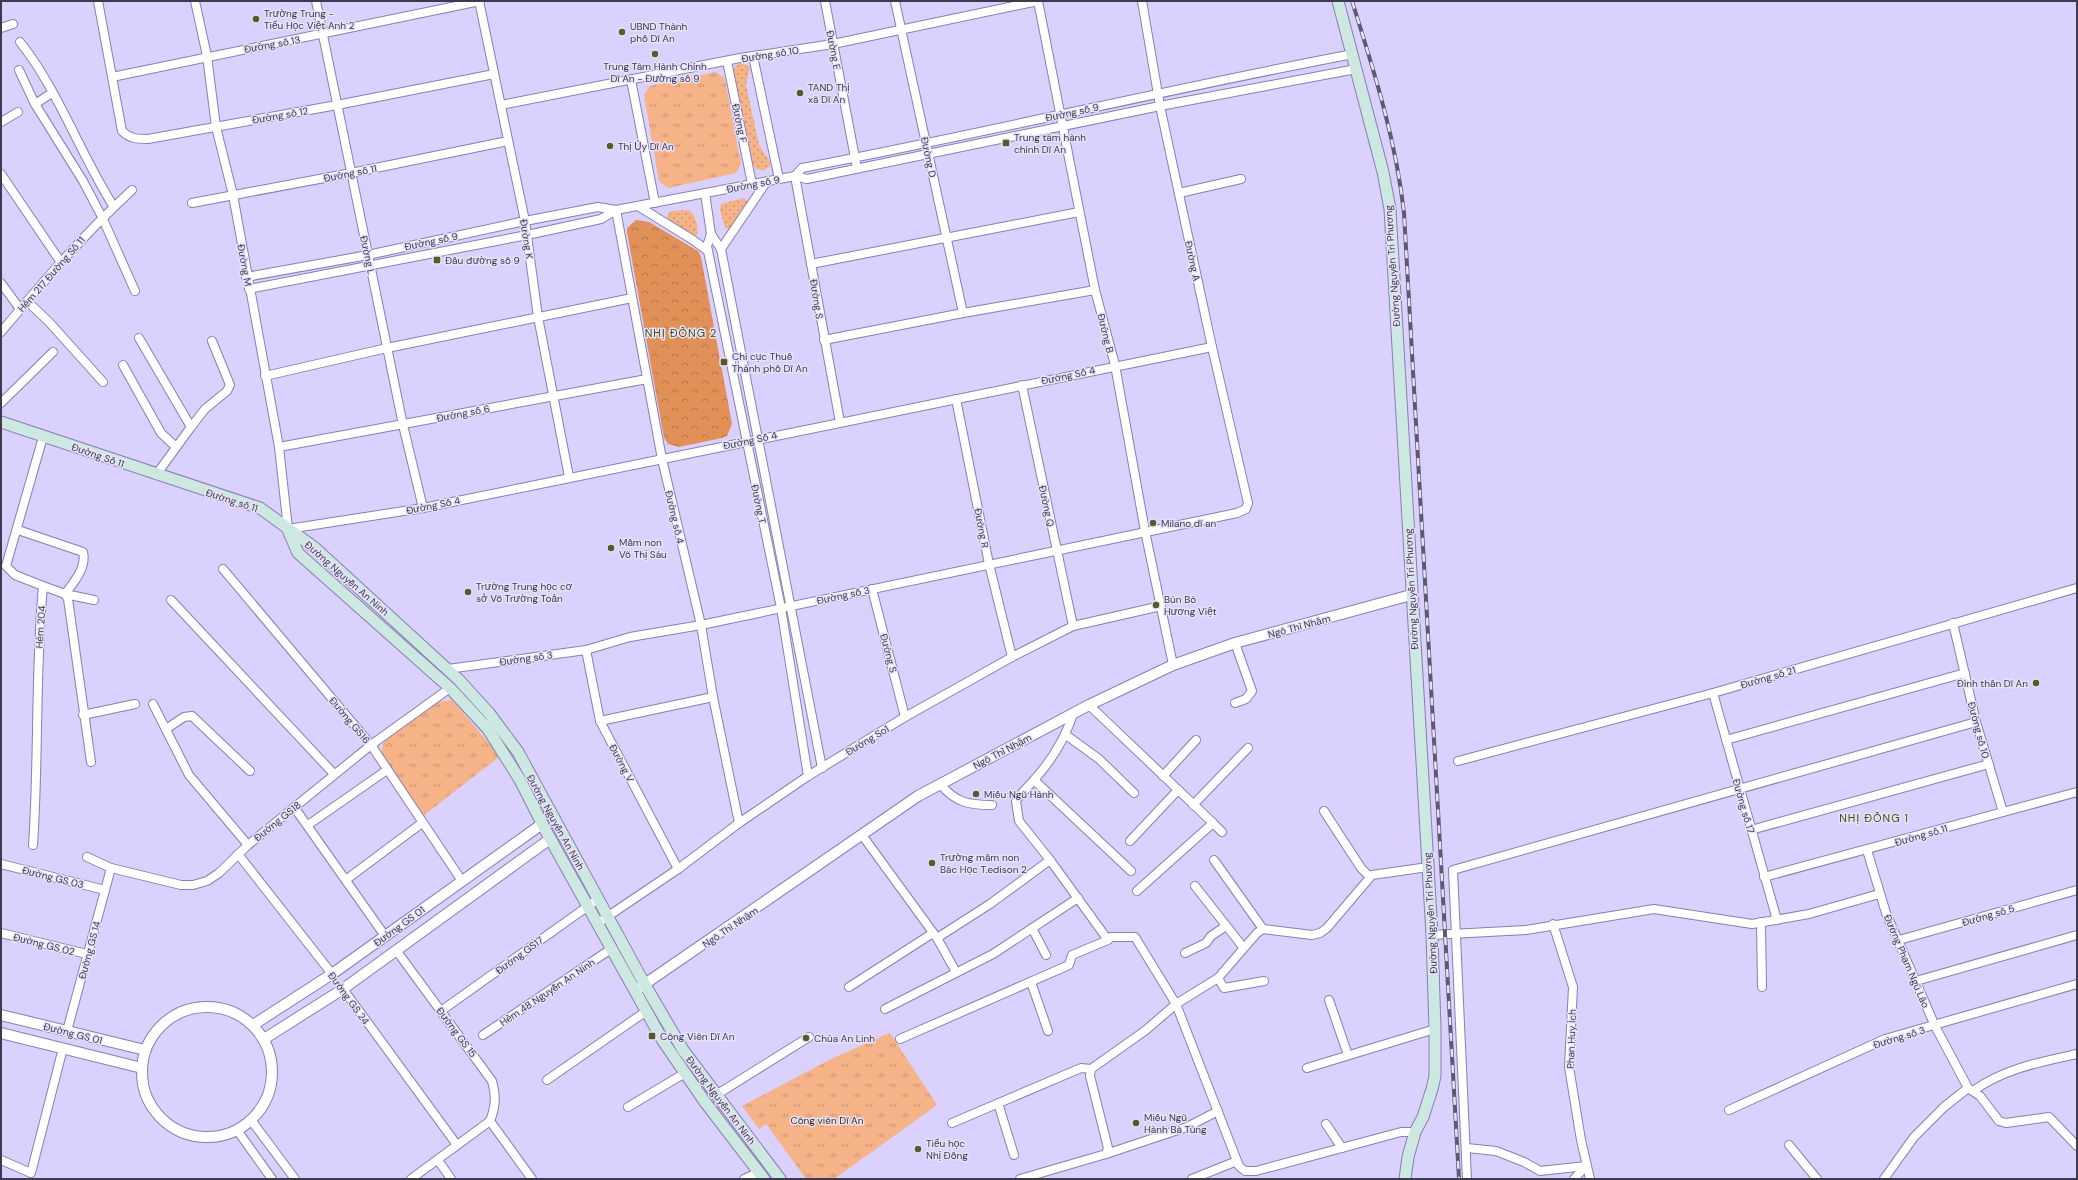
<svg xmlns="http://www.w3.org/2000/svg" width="2078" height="1180" viewBox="0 0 2078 1180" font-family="'DM Sans',sans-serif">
  <defs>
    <pattern id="grass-dots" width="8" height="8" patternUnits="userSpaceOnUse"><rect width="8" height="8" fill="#f5b387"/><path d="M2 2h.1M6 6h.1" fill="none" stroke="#c89371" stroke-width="1.8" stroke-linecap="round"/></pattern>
    <pattern id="forest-crowns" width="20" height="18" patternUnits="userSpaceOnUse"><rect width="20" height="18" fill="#e19057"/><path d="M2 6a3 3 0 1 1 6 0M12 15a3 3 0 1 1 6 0" fill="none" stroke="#b8774a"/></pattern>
    <pattern id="park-tufts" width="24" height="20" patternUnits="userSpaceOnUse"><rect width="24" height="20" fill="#f5b387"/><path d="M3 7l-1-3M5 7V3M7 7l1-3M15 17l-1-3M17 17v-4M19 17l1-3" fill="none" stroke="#c89371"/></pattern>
  </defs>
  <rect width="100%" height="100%" fill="#dad1fe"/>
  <g fill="url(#grass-dots)">
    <polygon points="741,63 750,67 746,85 759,145 770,162 770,166 764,170 756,169 753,164 734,71 735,66"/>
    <polygon points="744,198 748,202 730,229 725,228 720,210 721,204"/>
    <path d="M689,210C695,214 699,227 697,235L693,237L668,221L667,216L671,211Z"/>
  </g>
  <polygon fill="url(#forest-crowns)" points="636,220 649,222 698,251 701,257 732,424 727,436 722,438 679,447 668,444 664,438 627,232 627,228"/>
  <g fill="url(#park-tufts)">
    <polygon points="716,72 724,78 726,85 741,164 736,173 668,188 659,181 644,95 650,86"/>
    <polygon points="452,700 500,756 423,816 381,755 384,739 437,702"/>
    <polygon points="890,1033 937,1105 834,1179 806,1179 766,1124 759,1129 742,1106 833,1058"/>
  </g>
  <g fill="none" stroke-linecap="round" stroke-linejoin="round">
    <defs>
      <g id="minor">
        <path d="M98,1L122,131C130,139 137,139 148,139L337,105L494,74"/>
        <polyline points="195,1 207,56 216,127 233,195 279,447 288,529 423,508 1212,347"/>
        <polyline points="316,1 403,425 423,508"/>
        <polyline points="479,1 525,221 538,317 569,477"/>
        <polyline points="825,1 856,163"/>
        <polyline points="895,1 963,313"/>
        <polyline points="1038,1 1095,290 1115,365 1145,531 1173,665"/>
        <polyline points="1,28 13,24"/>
        <path d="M20,42C59,91 80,154 114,207"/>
        <polyline points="753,56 779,179"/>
        <polyline points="727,61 752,184"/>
        <polyline points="19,70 35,104"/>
        <polyline points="112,77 480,1"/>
        <polyline points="631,80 655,203"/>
        <polyline points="52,93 35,104 83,181 102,217 135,291"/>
        <polyline points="501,105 740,58 833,44 1038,1"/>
        <polyline points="1,122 18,112"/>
        <polyline points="1,174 60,261"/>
        <path d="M795,176L802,168C986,133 1169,89 1353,54"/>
        <polyline points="795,176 840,422"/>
        <polyline points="705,193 711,234 707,246 708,251 781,608 808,776"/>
        <polyline points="1179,193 1241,179"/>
        <polyline points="192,203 351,173 508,141"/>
        <polyline points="638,206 693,240 708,251"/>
        <polyline points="616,210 662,459 701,625 713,697 739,823"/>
        <polyline points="711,234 721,249 822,768"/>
        <polyline points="721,249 767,181"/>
        <polyline points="811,264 1079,212"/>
        <polyline points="246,277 368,255 525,221 598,207 616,210"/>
        <polyline points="1,283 20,309"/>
        <polyline points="249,289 527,235 601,219 616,210 779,179 795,176 807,179 1160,106 1356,69"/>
        <polyline points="27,301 49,322 103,382"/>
        <path d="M1,332C43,282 84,234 132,190"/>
        <polyline points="139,338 191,427 156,475"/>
        <polyline points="824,340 963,313 1095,290"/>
        <polyline points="123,365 161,433 176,447"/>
        <polyline points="265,376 387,348 632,298"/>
        <polyline points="1022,385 1073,626"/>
        <polyline points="956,399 989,564 1012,657"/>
        <polyline points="1,403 53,352"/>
        <polyline points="191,427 205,409 227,391 230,385 212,341"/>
        <polyline points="279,447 647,379"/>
        <path d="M18,530L83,552C87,567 74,582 65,594L94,600"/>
        <polyline points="223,569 371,745 462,881"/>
        <polyline points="43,586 65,594 68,599 91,762"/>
        <polyline points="872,589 905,717"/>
        <polyline points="171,600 334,774"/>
        <polyline points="1953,623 1976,722 2003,812"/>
        <polyline points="586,650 600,721 678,869"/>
        <polyline points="448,669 586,650 630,637 701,625 1237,513 1246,509 1248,503 1212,347 1160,106 1142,1"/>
        <polyline points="1713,693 1777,920"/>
        <polyline points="1235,703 1246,699 1252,691 1235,643"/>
        <polyline points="153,704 189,775 248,845"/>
        <polyline points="1089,705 1213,823 1137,891"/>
        <polyline points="83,715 135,704"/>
        <polyline points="600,721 713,697"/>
        <polyline points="166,729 184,717 192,716 250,771"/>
        <polyline points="1066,735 1099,759 1134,793"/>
        <polyline points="1726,740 1965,673"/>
        <polyline points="1458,761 1713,693 2077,588"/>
        <polyline points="1163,776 1196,740"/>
        <polyline points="1034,780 1131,871"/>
        <path d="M940,784C956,803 969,805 992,805"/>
        <polyline points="1193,805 1248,748"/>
        <polyline points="294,807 385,936"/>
        <polyline points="1324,811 1361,868 1369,876"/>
        <polyline points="1213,823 1222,832"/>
        <polyline points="308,825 387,770"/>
        <polyline points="1751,830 1989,764"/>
        <polyline points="862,835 937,938 956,972"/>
        <polyline points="1130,841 1178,790"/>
        <path d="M33,845C39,759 35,672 43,586L15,575L6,566L43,437"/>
        <polyline points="1867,850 1886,913 1935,1026 1968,1088 1980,1096 1999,1121 2006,1123 2049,1117 2077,1146"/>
        <polyline points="238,854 332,974"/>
        <polyline points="87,857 111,868 181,885 193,885 207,881 219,873 248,845 371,745 450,688"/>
        <polyline points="1214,860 1263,929"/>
        <polyline points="1,864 105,890"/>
        <polyline points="1764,877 2077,792"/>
        <polyline points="347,879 422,823"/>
        <polyline points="1195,886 1243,947"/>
        <polyline points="1761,922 1762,987"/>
        <polyline points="598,923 678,869 739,823 808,776 905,717 1012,657 1073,626 1161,606"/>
        <polyline points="1553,924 1573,987 1569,1067 1581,1140 1590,1179"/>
        <polyline points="1032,928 1046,955"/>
        <polyline points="1,933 87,954"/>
        <polyline points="1432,935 1526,930 1654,909 1752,924 1809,914 1879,894"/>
        <polyline points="1111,937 1135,937 1176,1004 1239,1166 1245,1171 1256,1171 1401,1132 1415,1132"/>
        <polyline points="937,938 990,904 1050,860"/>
        <polyline points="1899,940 2077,890"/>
        <path d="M396,950L492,1081C496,1096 496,1106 490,1121"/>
        <polyline points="1185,953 1206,943 1211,936 1226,926"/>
        <polyline points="1218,978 1224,988 1264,981"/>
        <polyline points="1916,981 2077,935"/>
        <polyline points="1031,982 1048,1031"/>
        <polyline points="849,987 933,933"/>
        <polyline points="343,989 457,1145"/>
        <polyline points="1329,1000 1348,1055"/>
        <polyline points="885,1009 993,954 1078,898"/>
        <polyline points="441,1011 598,899"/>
        <polyline points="67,1031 111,868"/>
        <polyline points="483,1035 611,949"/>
        <path d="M900,1039L1069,965L1072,955L1108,940L1050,860L1019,821L1016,801C1021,793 1028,787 1034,780C1052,760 1065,739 1073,714"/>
        <polyline points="1307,1068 1435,1029"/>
        <polyline points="547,1080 645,1012"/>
        <path d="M1973,1091C2003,1069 2040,1062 2077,1054"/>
        <polyline points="716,1095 809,1037"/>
        <polyline points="998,1103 1014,1155"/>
        <polyline points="628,1107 685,1073"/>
        <polyline points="1729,1110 1885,1039 2077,984"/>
        <polyline points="251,1120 295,1179"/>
        <polyline points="490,1121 532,1179"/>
        <polyline points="952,1123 1081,1068 1091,1069"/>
        <polyline points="1326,1124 1342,1148"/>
        <polyline points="237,1130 272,1179"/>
        <polyline points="1789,1145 1817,1179"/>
        <polyline points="1467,1148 1496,1151 1524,1162 1540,1171 1586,1166"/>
        <polyline points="1106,1154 1187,1127 1218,1111"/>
        <polyline points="1,1160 31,1173 63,1048"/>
        <polyline points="438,1160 451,1179"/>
        <polyline points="411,1179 490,1121"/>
        <polyline points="744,1179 759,1172"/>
        <polyline points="1020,1179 1106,1154 1108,1148 1090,1076 1091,1069 1146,1030 1176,1004 1218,978 1257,933 1263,929 1312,935 1320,933 1327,928 1372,875 1428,867"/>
        <polyline points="1192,1179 1237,1161"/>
        <polyline points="1467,1179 1453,870 1976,722"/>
        <polyline points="1574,1179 1586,1166"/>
        <polyline points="1884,1179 1914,1137 1944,1107 1968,1088"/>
      </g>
      <g id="tertiary">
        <polyline points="639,988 918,796 1089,705 1173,665 1235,643 1411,595"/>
        <circle cx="207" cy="1072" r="65"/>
        <polyline points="1,1015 145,1050"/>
        <polyline points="253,1025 332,974 542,824"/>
        <polyline points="1,1033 142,1068"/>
        <polyline points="264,1039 343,989 550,839"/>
      </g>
      <g id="secondary">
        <polyline points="1338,1 1383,172 1390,209 1432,935 1435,1029 1435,1076 1432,1089 1423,1117 1415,1132 1408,1157 1405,1179"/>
        <polyline points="1,422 260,508 315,548 459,680 489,713 518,752 645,985 683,1050 780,1179"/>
        <polyline points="288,530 298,553 450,688 488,729 520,780 547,833 663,1041 705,1102 764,1179"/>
      </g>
    </defs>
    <use href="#minor" stroke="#897eb1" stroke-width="10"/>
    <use href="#tertiary" stroke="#897eb1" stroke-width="12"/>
    <use href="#secondary" stroke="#897eb1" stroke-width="13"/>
    <use href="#minor" stroke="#fff" stroke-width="8"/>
    <use href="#tertiary" stroke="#fff" stroke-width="10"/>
    <use href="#secondary" stroke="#cce8e1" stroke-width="11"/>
    <defs>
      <path id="rail" d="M1352,1C1374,71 1396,140 1404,213L1459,1179"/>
    </defs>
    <use href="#rail" stroke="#5e5873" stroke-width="4"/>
    <use href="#rail" stroke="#e6e2f8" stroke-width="2.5" stroke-dasharray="8" stroke-linecap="butt"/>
  </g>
  <g fill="#565b29" stroke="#e6e2f8" stroke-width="1.5">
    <circle cx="256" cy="19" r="4"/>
    <circle cx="622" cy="32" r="4"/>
    <circle cx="655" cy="54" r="4"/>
    <circle cx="800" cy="93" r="4"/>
    <rect x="1002" y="139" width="8" height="8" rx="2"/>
    <circle cx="610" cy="146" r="4"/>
    <rect x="433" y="256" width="8" height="8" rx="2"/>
    <rect x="720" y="358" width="8" height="8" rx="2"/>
    <circle cx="1153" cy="523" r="4"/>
    <circle cx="611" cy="548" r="4"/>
    <circle cx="468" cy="592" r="4"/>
    <circle cx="1156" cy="605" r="4"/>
    <circle cx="2036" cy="683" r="4"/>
    <circle cx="976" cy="794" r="4"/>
    <circle cx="932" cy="863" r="4"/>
    <rect x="648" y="1032" width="8" height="8" rx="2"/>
    <circle cx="806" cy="1038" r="4"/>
    <circle cx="1136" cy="1123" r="4"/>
    <circle cx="918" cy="1149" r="4"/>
  </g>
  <g text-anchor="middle" stroke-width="3" stroke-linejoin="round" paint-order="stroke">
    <g font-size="10" fill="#3e394f" stroke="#e6e2f8" text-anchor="start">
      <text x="264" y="17">Trường Trung -<tspan x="264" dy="12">Tiểu Học Việt Anh 2</tspan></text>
      <text x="630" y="30">UBND Thành<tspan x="630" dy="12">phố Dĩ An</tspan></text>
      <text x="655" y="70" text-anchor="middle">Trung Tâm Hành Chính<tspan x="655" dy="12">Dĩ An - Đường số 9</tspan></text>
      <text x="808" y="91">TAND Thị<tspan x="808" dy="12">xã Dĩ An</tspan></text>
      <text x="1014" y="141">Trung tâm hành<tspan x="1014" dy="12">chính Dĩ An</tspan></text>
      <text x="618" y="150">Thị Ủy Dĩ An</text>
      <text x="445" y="264">Đầu đường số 9</text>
      <text x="732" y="360">Chi cục Thuế<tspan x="732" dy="12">Thành phố Dĩ An</tspan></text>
      <text x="1161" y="527">Milano dĩ an</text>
      <text x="619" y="546">Mầm non<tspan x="619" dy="12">Võ Thị Sáu</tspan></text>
      <text x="476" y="590">Trường Trung học cơ<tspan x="476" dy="12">sở Võ Trường Toản</tspan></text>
      <text x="1164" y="603">Bún Bò<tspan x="1164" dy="12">Hương Việt</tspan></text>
      <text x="2028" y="687" text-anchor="end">Đình thần Dĩ An</text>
      <text x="984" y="798">Miếu Ngũ Hành</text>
      <text x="940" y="861">Trường mầm non<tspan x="940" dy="12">Bác Học T.edison 2</tspan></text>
      <text x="660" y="1040">Công Viên Dĩ An</text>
      <text x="814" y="1042">Chùa An Linh</text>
      <text x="1144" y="1121">Miếu Ngũ<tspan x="1144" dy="12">Hành Bà Tùng</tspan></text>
      <text x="926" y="1147">Tiểu học<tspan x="926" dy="12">Nhị Đồng</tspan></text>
    </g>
    <g font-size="10" fill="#3e394f" stroke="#e6e2f8">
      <text transform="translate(272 44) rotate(-10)" y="4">Đường số 13</text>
      <text transform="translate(834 50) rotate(79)" y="4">Đường E</text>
      <text transform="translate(770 54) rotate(-9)" y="4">Đường số 10</text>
      <text transform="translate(1072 112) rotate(-12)" y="4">Đường số 9</text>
      <text transform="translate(280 115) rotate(-10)" y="4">Đường số 12</text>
      <text transform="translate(740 123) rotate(78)" y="4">Đường F</text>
      <text transform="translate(929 157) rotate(78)" y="4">Đường D</text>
      <text transform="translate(350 173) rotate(-11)" y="4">Đường số 11</text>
      <text transform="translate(753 184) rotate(-11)" y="4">Đường số 9</text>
      <text transform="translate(527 239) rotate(81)" y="4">Đường K</text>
      <text transform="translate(431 241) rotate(-12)" y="4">Đường số 9</text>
      <text transform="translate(368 255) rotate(78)" y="4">Đường L</text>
      <text transform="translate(1193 261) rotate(78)" y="4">Đường A</text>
      <text transform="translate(245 265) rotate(80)" y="4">Đường M</text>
      <text transform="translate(1392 266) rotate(-94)" y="4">Đường Nguyễn Tri Phương</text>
      <text transform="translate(51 274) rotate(-49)" y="4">Hẻm 217 Đường Số 11</text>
      <text transform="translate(817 299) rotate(81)" y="4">Đường S</text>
      <text transform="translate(1106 333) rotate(76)" y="4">Đường B</text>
      <text transform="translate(1068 375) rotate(-12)" y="4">Đường Số 4</text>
      <text transform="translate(463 413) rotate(-11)" y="4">Đường số 6</text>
      <text transform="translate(750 440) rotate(-12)" y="4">Đường Số 4</text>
      <text transform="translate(98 455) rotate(19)" y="4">Đường Số 11</text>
      <text transform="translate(232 500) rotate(18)" y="4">Đường số 11</text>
      <text transform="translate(759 504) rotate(78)" y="4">Đường T</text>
      <text transform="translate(433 505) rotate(-11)" y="4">Đường Số 4</text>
      <text transform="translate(1047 506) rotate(78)" y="4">Đường Q</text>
      <text transform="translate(675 517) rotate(77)" y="4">Đường số 4</text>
      <text transform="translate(982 528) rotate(79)" y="4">Đường R</text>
      <text transform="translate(347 578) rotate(41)" y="4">Đường Nguyễn An Ninh</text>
      <text transform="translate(1411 589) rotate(-93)" y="4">Đường Nguyễn Tri Phương</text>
      <text transform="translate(843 595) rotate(-12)" y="4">Đường số 3</text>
      <text transform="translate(1299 626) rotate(-15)" y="4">Ngô Thì Nhậm</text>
      <text transform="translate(40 627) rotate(-86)" y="4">Hẻm 204</text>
      <text transform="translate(889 653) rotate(75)" y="4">Đường S</text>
      <text transform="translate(526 658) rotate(-8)" y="4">Đường số 3</text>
      <text transform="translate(1768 677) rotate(-16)" y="4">Đường số 21</text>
      <text transform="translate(350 720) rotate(50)" y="4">Đường GS16</text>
      <text transform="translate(1979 730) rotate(75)" y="4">Đường số 10</text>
      <text transform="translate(867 740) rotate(-31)" y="4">Đường So1</text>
      <text transform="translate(1002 751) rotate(-28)" y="4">Ngô Thì Nhậm</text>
      <text transform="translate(622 763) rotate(62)" y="4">Đường V</text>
      <text transform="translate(1744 806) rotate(74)" y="4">Đường số 17</text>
      <text transform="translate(277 821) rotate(-39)" y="4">Đường GS18</text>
      <text transform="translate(556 822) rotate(61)" y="4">Đường Nguyễn An Ninh</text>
      <text transform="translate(1921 835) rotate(-16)" y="4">Đường số 11</text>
      <text transform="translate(53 877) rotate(14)" y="4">Đường GS 03</text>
      <text transform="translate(1430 913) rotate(-93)" y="4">Đường Nguyễn Tri Phương</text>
      <text transform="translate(1988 915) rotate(-16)" y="4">Đường số 5</text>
      <text transform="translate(399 926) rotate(-36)" y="4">Đường GS 01</text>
      <text transform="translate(730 927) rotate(-34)" y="4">Ngô Thì Nhậm</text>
      <text transform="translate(44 944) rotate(14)" y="4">Đường GS 02</text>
      <text transform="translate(89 950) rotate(-75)" y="4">Đường GS 14</text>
      <text transform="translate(519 955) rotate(-36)" y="4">Đường GS17</text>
      <text transform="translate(1907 961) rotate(67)" y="4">Đường Phạm Ngũ Lão</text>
      <text transform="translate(547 992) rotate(-34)" y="4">Hẻm 48 Nguyễn An Ninh</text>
      <text transform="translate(349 998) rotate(54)" y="4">Đường GS 24</text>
      <text transform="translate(457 1032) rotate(53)" y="4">Đường GS 15</text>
      <text transform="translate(73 1033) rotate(14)" y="4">Đường GS 01</text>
      <text transform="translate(1899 1037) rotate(-17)" y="4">Đường số 3</text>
      <text transform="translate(1571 1039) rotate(-88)" y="4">Phan Huy Ích</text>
      <text transform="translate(721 1100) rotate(53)" y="4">Đường Nguyễn An Ninh</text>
    </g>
    <g font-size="10" fill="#492810" stroke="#e6e2f8">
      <text x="827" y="1124">Công viên Dĩ An</text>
    </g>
    <g font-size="11" letter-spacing="1" fill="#464b0f" stroke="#e6e2f8">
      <text x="681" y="337">NHỊ ĐỒNG 2</text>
      <text x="1874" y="822">NHỊ ĐỒNG 1</text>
    </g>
  </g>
  <rect width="2078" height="1180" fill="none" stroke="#3e394f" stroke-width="4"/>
</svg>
